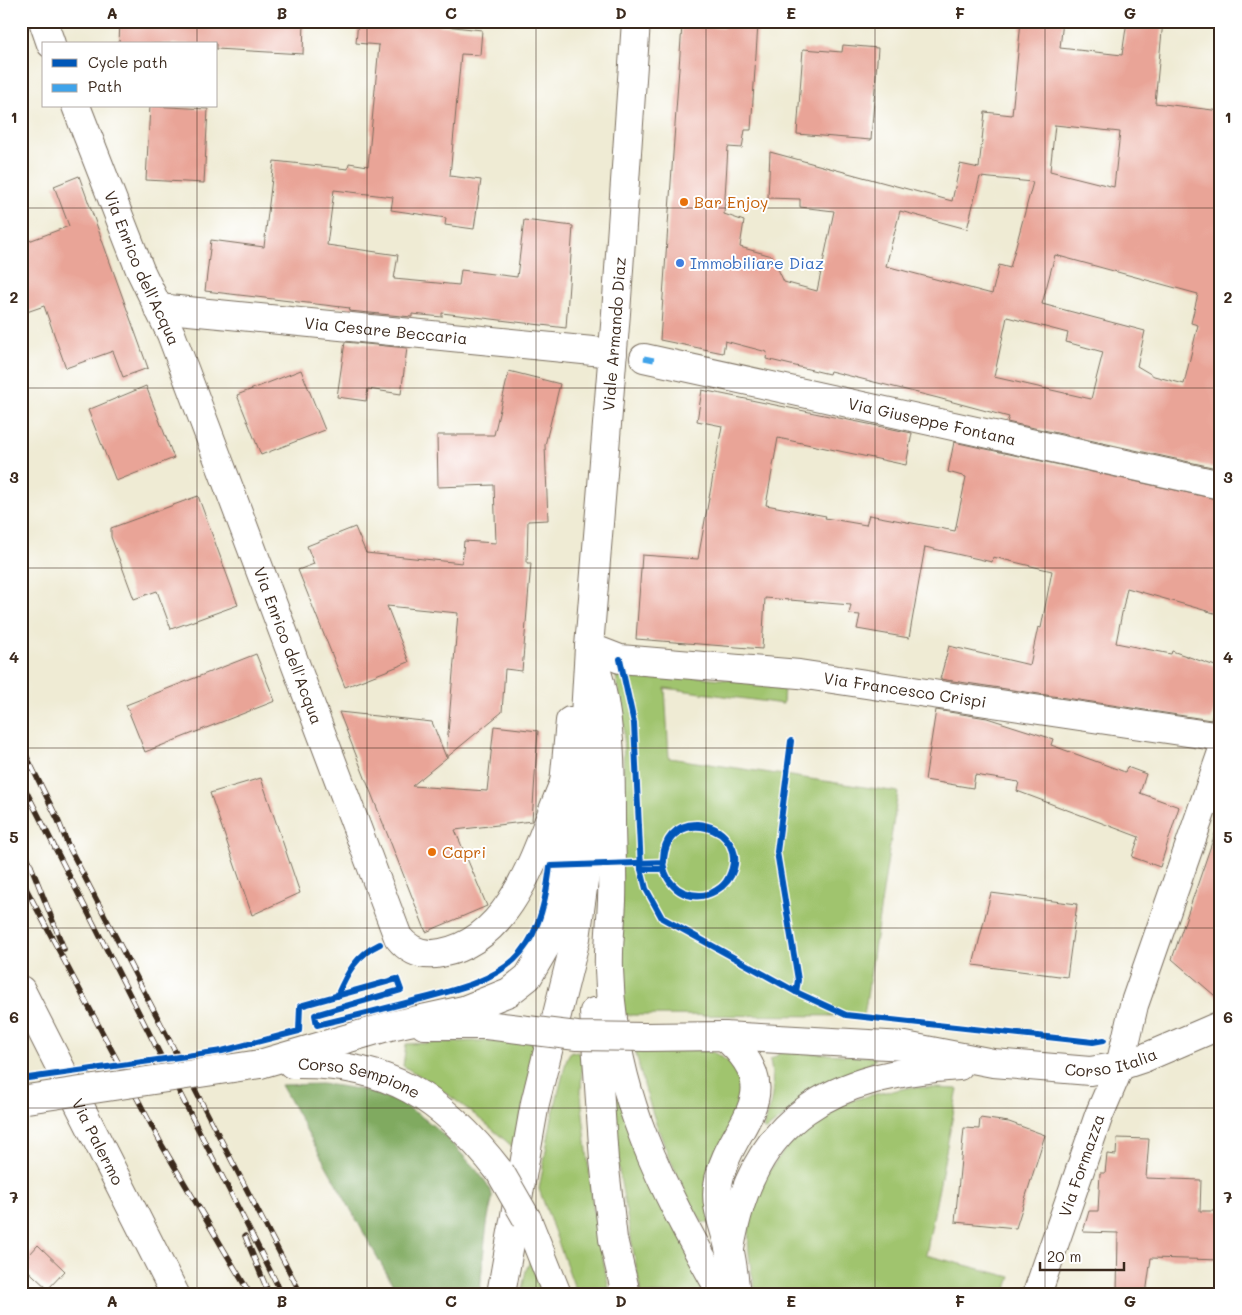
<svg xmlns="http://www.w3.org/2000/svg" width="1242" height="1315" viewBox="0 0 1242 1315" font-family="Mali,sans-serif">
  <rect width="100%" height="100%" fill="#fff"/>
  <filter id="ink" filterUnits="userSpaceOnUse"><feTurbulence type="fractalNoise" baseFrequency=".02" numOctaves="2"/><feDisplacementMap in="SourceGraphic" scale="10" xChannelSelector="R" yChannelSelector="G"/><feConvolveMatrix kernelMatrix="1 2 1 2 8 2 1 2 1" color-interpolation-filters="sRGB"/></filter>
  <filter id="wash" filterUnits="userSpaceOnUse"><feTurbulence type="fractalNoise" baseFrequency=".0096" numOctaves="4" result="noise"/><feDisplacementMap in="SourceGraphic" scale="20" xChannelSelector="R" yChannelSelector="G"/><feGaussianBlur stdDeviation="1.12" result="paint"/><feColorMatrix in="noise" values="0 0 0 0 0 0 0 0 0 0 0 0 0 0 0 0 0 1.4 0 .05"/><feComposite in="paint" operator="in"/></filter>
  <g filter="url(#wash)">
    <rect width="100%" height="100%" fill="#efebd4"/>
    <g fill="#a0c46e" stroke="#6e7746">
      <polygon points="615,669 784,685 783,704 665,688 669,758 898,792 864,1016 623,1015 619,984 624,724"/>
      <path d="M502,1040L537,1042L514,1148C479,1117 444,1089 403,1066L406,1044Z"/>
      <path d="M635,1049H708L729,1062L745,1078L710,1223H703L697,1214C668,1161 648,1108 635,1049Z"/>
      <polygon points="571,1051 577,1052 582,1056 581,1095 593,1208 610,1294 577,1294 539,1189 551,1122 567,1058"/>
      <path d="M783,1051L873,1057L876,1059L866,1066L837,1078L765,1131L763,1128C773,1101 775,1088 770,1060Z"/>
      <path d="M912,1087L958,1089L926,1255L1011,1277L1005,1294H757C750,1271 746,1245 750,1222C757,1174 796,1129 838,1107C860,1095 888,1092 912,1087Z"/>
      <polygon points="612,1094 616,1094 710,1294 641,1294 617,1160"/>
      <polygon points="534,1252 553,1294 521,1294 526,1270"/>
    </g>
    <path fill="#80aa61" stroke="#5e6a40" d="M321,1084C389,1090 423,1109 468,1161C475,1168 491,1186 492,1195C493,1201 489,1211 488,1218C484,1243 482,1268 480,1294H398L281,1085Z"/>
    <g id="blocks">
      <g fill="#e9a497" fill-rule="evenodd">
        <polygon points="120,21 304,21 303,54 216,49 216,44 119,44"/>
        <polygon points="358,21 398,21 482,30 480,55 461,54 450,176 481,180 474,229 445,225 446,218 391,210 393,197 334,190 327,245 398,255 394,279 459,285 461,270 517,277 524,220 573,226 566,328 442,313 442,317 412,314 412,317 349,311 350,308 205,291 211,240 264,247 274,161 348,169 349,163 368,166 379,45 356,43"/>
        <path d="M723,21L758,24L751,130H745L742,148L728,147L724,214L744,221L740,247L772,256L784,282L817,291L834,211L800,207V199L768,198L770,152L952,201L960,164L979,168L985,112L1012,115L1021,21H1063L1060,48L1122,55L1127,21H1163L1155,103L1221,111V415L1216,437L1221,438V469L1007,422L1009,417L938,398L830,371L829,374L766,359L767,352L725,341L723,353L660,340L682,25L723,28ZM1055,125L1120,132L1114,187L1050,171ZM980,177L1033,182L1010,268L999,265L992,294L886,266L900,211L967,229ZM1055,255L1198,294L1191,323L1198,325L1184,384L1154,376L1137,366L1145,331L1042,304ZM1007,317L1068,333L1066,342L1103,352L1091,399L994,377Z"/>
        <polygon points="843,45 878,48 871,140 797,134 803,49 842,52"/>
        <polygon points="150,106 208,109 204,183 146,180"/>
        <polygon points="79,176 148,368 123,377 113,351 66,368 44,306 21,314 21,244 69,226 54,186"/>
        <polygon points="345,342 407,348 401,394 368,389 366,401 337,397"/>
        <polygon points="301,370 325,430 261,455 237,395"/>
        <polygon points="509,371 560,384 545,445 548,520 528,521 527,563 531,563 522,671 505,669 502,712 412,786 487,791 494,726 538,731 532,821 455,830 487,906 426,932 339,712 432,722 446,757 458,613 387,606 409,662 345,687 298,570 314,564 307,546 355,527 366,553 462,563 464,541 496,543 494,485 438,487 437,435 494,435"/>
        <polygon points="146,386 174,458 116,481 88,410"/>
        <polygon points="702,390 912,433 906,465 778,438 766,505 826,516 825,518 866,525 869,515 955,531 966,477 948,472 954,442 1221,500 1221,615 1127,588 1116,643 1171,654 1172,651 1221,668 1221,688 1211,720 940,679 949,646 1030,665 1038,627 1041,628 1052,571 993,557 992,562 925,547 909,638 857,629 860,615 849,614 851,605 765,598 762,649 636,639 642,555 698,559 722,426 697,421"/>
        <polygon points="198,496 238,605 171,629 157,591 134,599 111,537 111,528"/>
        <polygon points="256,654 275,701 145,752 126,705"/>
        <polygon points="936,710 987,718 1053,739 1051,745 1125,772 1127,767 1146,774 1140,793 1179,807 1160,867 1132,857 1139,837 1017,791 1019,782 975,775 973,788 925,780"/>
        <polygon points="261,778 300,893 252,915 210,793"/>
        <polygon points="1217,828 1221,829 1221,1001 1172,959"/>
        <polygon points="991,893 1077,904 1067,977 973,965"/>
        <polygon points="980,1118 1009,1122 1045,1135 1016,1228 955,1222 964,1128 979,1129"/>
        <polygon points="1117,1138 1149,1139 1146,1178 1201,1180 1200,1211 1221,1211 1221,1260 1151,1258 1146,1294 1117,1294 1118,1233 1083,1232 1089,1211 1098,1211 1100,1173 1105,1173 1107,1154 1116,1155"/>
        <polygon points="38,1245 65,1271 48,1289 21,1264"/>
      </g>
    </g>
  </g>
  <g filter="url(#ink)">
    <use href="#blocks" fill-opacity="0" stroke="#7a6e5e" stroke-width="1"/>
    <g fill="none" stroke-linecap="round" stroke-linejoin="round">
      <defs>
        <g id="minor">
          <polyline points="43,21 51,44"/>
          <path id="s1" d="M76,106L140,270L171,334L398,937C409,951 423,957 441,953C515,939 537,846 563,785"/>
          <path id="s2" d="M158,308L613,353"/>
          <path id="s3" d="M644,358L1221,485"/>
          <path id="s4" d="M589,647L620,659L799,674L1221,737"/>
          <path id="s5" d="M21,990L175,1294"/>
          <polyline points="424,1025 486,1025 527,1030"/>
          <path d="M724,1036C794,1096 727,1124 718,1185C714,1206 725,1228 729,1248C733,1263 734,1279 736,1294"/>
          <path id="s6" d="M645,1037L724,1036L905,1046L993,1063L1090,1071L1120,1066L1144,1058L1221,1025"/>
          <path d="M730,1249C752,1115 832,1075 959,1066"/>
          <path id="s7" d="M1037,1294L1099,1115L1120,1066L1134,1005L1221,755"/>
        </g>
        <g id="major">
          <path d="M595,665C611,715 611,766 611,818C611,846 613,874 612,901C611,924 608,947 609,969C612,1095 662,1187 722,1294"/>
          <polyline points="594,1012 604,1160 613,1239 626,1294"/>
          <polyline points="260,1064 390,1026 464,1010 509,992 528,977 549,941 555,915 559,886 564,784 570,721"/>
          <path id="s8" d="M292,1064C388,1062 442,1097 500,1172"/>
          <polyline points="527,1219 557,1294"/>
          <path id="s9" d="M501,1294L535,1103L576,938L585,874L587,833L584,732L589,647L616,313L636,21"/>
        </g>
      </defs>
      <use href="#minor" stroke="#7a6e5e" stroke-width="30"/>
      <use href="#major" stroke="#7a6e5e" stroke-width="30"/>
      <use href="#minor" stroke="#fff" stroke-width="28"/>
      <use href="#major" stroke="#fff" stroke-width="28"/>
      <defs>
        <g id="rail">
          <polyline points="21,745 58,820 68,845 301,1294"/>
          <polyline points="21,781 282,1294"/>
          <polyline points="21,841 64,949"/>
          <polyline points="21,879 163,1147 250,1294"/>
          <polyline points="245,1236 269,1294"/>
        </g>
      </defs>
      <use href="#rail" stroke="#3b2a1e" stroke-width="5.5"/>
      <use href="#rail" stroke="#fff" stroke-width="4" stroke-dasharray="11" stroke-linecap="butt"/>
      <defs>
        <polyline id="minor-bridge" points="527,1030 577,1036 645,1037"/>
        <g id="major-bridge">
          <polyline points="27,1099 260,1064"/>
          <polyline points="500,1172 527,1219"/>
        </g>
      </defs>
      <use href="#minor-bridge" stroke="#7a6e5e" stroke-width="30" stroke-linecap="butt"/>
      <use href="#major-bridge" stroke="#7a6e5e" stroke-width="30" stroke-linecap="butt"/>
      <use href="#minor-bridge" stroke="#fff" stroke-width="28"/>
      <use href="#major-bridge" stroke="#fff" stroke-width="28"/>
      <polyline stroke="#3fa3ea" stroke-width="5" stroke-dasharray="10 5" stroke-linecap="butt" points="644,358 654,360"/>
      <defs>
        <g id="cycleway">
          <polyline points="620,659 634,723 641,869 646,889 662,918 796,992 846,1015 1093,1042 1104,1040"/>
          <polyline points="791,741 777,852 798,980 796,992"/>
          <path d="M337,996C347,973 356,955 380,944"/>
          <path d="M21,1079L222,1051L299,1031L300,1006L397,979L401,990L315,1015L317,1025C352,1017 386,1008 421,999C508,977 539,961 550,866L664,862C665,803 755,825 728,878C723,888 710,895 700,895C650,895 652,822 698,824C710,825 720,830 727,839C760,879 685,928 663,869H641"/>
        </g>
      </defs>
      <use href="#cycleway" stroke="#fff" stroke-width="9"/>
      <use href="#cycleway" stroke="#0057b8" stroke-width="6"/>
    </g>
  </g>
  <path fill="none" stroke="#3b2a1e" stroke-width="1" stroke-opacity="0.55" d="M197,21V44M367,21V1294M536,21V1294M706,21V1294M875,21V1294M1045,21V1294M197,106V1294M21,208H1221M21,388H1221M21,568H1221M21,748H1221M21,928H1221M21,1108H1221"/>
  <g fill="#e8710a" stroke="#fff" stroke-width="2">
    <circle cx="684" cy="202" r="5"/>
    <circle cx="432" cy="852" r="5"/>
  </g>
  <circle fill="#3f7fe0" stroke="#fff" stroke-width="2" cx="680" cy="263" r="5"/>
  <g text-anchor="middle" stroke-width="4" stroke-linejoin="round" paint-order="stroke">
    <g font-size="16" fill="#c56008" stroke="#fff" text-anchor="start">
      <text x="694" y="208">Bar Enjoy</text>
      <text x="442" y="858">Capri</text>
    </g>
    <g font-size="16" fill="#366cbe" stroke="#fff" text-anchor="start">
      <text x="690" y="269">Immobiliare Diaz</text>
    </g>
    <g font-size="16" fill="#3b2a1e" stroke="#fff">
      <text dy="6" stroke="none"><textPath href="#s1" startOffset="175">Via Enrico dell'Acqua</textPath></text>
      <text dy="6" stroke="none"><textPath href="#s2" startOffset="229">Via Cesare Beccaria</textPath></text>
      <text dy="6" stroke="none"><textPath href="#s9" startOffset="970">Viale Armando Diaz</textPath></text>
      <text dy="6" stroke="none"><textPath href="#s3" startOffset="295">Via Giuseppe Fontana</textPath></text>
      <text dy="6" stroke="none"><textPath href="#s1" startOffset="580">Via Enrico dell'Acqua</textPath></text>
      <text dy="6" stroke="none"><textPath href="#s4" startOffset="320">Via Francesco Crispi</textPath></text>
      <text dy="6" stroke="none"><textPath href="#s6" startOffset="469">Corso Italia</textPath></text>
      <text dy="6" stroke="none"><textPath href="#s8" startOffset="69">Corso Sempione</textPath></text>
      <text dy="6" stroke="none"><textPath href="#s5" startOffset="170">Via Palermo</textPath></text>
      <text dy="6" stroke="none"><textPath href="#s7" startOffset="136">Via Formazza</textPath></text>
    </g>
  </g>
  <rect width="1242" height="1315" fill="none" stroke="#fff" stroke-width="55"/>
  <rect x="42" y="42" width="175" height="65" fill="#ffffff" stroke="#b1aaa5"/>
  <rect x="52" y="59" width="25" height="8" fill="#0057b8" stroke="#b1aaa5"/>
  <text x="88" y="68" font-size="15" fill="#3b2a1e">Cycle path</text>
  <rect x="52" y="84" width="25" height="8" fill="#3fa3ea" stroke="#b1aaa5"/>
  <text x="88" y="92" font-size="15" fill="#3b2a1e">Path</text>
  <path d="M1040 1262v8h84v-8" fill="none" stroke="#3b2a1e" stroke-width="2.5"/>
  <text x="1047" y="1262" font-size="15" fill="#3b2a1e" stroke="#ffffff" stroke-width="4" paint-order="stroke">20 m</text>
  <rect x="28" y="28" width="1186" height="1260" fill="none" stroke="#3b2a1e" stroke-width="2"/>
  <g font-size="16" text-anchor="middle" font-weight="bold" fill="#3b2a1e">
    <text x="112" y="19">A</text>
    <text x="282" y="19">B</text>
    <text x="451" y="19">C</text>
    <text x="621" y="19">D</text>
    <text x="791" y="19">E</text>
    <text x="960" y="19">F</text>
    <text x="1130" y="19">G</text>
    <text x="14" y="123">1</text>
    <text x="1228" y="123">1</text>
    <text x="14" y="303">2</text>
    <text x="1228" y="303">2</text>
    <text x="14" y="483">3</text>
    <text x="1228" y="483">3</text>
    <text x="14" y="663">4</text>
    <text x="1228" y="663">4</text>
    <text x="14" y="843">5</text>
    <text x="1228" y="843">5</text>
    <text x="14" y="1023">6</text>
    <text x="1228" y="1023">6</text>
    <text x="14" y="1203">7</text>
    <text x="1228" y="1203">7</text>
    <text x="112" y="1307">A</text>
    <text x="282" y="1307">B</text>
    <text x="451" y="1307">C</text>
    <text x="621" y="1307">D</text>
    <text x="791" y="1307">E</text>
    <text x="960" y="1307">F</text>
    <text x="1130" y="1307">G</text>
  </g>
</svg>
